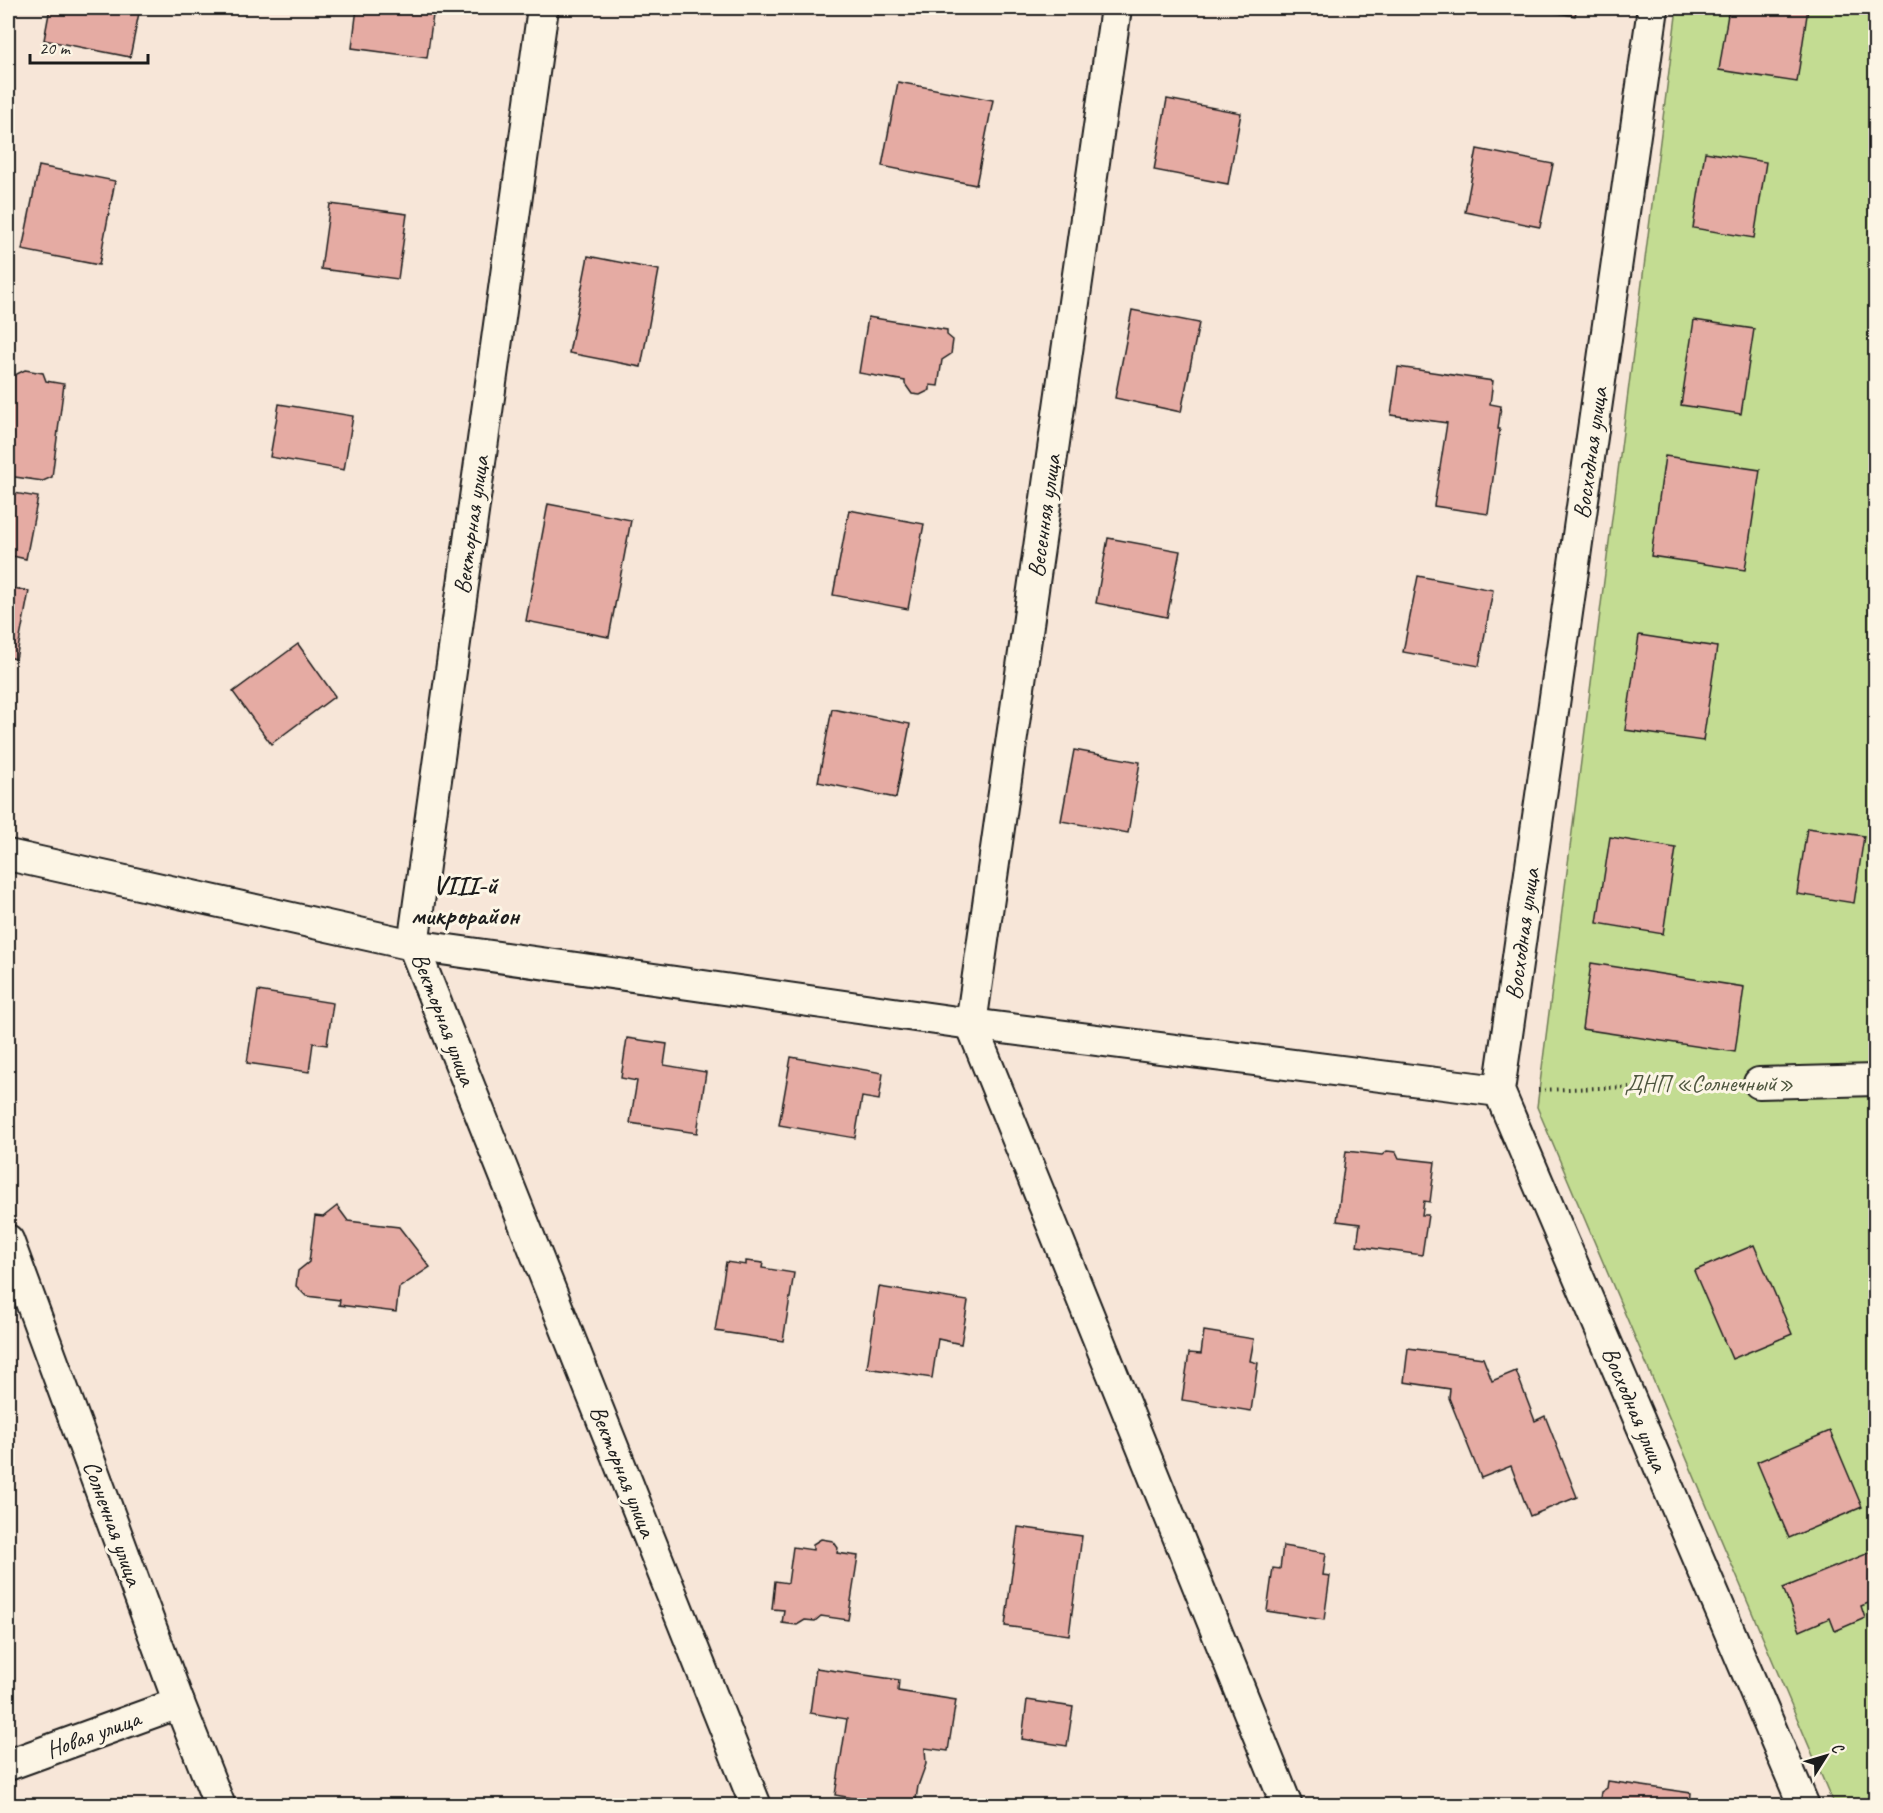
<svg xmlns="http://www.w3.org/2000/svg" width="1883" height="1813" viewBox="0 0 1883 1813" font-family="Caveat,sans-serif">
  <rect width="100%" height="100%" fill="#f7e6d8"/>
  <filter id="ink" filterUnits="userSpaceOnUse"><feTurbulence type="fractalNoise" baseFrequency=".0167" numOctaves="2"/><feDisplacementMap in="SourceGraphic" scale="12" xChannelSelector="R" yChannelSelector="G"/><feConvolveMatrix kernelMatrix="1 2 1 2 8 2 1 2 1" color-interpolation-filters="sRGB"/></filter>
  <g filter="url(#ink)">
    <polygon fill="#c3dc92" stroke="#707c57" stroke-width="1.5" points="1677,8 1875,8 1875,1805 1834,1805 1537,1107"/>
    <g fill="#e5aba3" stroke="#1c1c1c" stroke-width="1.5">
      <polygon points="50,8 140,8 130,57 44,40"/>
      <polygon points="357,8 434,8 427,58 352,48"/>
      <polygon points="1529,8 1577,8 1575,16"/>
      <polygon points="1729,8 1808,8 1797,82 1719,70"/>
      <polygon points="898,82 993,100 976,185 882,166"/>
      <polygon points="1167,99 1241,113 1228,184 1154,170"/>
      <polygon points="1477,149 1553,164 1540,227 1465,212"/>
      <polygon points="1705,152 1766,162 1754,238 1693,228"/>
      <polygon points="39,166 115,181 99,265 22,250"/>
      <polygon points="330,204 407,214 398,279 321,269"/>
      <polygon points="588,256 659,270 641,367 569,353"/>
      <polygon points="1132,310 1199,323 1181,412 1115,398"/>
      <polygon points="868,317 947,330 947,335 953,340 951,354 942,360 938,386 930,385 930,390 920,395 912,394 905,384 905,381 859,373"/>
      <polygon points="1694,320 1754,329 1741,414 1681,405"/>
      <polygon points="1398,367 1493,381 1490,404 1501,406 1498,429 1500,429 1488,514 1434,506 1447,423 1391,415"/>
      <polygon points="25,370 43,373 46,381 64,384 52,477 43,481 8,476 8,374 15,375"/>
      <polygon points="279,404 353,416 344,470 270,457"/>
      <polygon points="1665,456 1760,470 1745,570 1651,556"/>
      <polygon points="8,492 38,497 26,559 8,555"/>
      <polygon points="548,504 631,520 609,637 526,621"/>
      <polygon points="849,510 924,524 908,609 833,595"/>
      <polygon points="1108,538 1180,551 1167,617 1096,603"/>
      <polygon points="1418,576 1493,590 1479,666 1403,652"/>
      <polygon points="8,587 29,591 16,659 8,657"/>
      <polygon points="1639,635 1717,647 1703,741 1625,730"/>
      <polygon points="298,644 335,696 271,744 233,692"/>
      <polygon points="832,709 910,724 896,798 818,782"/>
      <polygon points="1074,750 1140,762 1128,833 1061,821"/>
      <polygon points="1807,828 1864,836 1854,903 1797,894"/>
      <polygon points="1610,837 1676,848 1663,934 1597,923"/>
      <polygon points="1591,963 1744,987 1735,1052 1582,1029"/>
      <polygon points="258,991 333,1003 327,1045 313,1043 309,1072 247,1063"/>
      <polygon points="627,1038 667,1044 664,1065 706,1072 697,1133 630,1123 637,1081 621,1078"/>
      <polygon points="791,1057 883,1073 879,1100 862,1097 855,1138 779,1125"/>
      <polygon points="1346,1151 1382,1155 1387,1151 1396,1152 1399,1158 1435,1162 1430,1202 1424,1201 1422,1215 1428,1215 1422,1255 1357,1246 1360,1224 1337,1221"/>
      <polygon points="337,1206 348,1221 399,1227 430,1267 399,1288 396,1312 339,1305 340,1300 306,1296 296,1286 298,1271 309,1262 315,1216 323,1217"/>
      <polygon points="1754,1245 1792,1334 1732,1359 1694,1271"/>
      <polygon points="746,1261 763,1263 762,1268 794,1273 783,1341 715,1331 726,1262 746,1265"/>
      <polygon points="879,1287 968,1301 961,1344 938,1339 932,1378 867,1368"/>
      <polygon points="1204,1331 1254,1339 1250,1361 1258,1363 1251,1411 1182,1400 1189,1353 1201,1354"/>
      <polygon points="1408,1348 1483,1358 1492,1381 1516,1371 1535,1421 1545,1416 1577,1497 1530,1516 1511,1466 1481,1478 1449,1398 1450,1389 1404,1382"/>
      <polygon points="1830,1431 1862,1507 1789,1538 1757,1462"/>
      <polygon points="1018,1527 1082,1536 1069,1635 1005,1626"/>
      <polygon points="821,1539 833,1541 838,1548 837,1553 858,1556 848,1620 821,1616 815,1621 805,1620 797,1625 782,1623 784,1610 772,1609 775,1581 788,1583 793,1547 813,1550 813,1544"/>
      <polygon points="1283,1546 1326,1553 1323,1575 1330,1576 1324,1620 1267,1611 1273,1568 1280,1569"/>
      <polygon points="1876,1550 1876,1600 1861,1606 1865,1618 1835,1631 1830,1618 1800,1631 1783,1588"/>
      <polygon points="816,1668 899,1680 898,1691 956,1700 948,1751 925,1748 926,1764 918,1786 915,1806 882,1803 881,1806 860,1806 857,1803 857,1799 835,1795 847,1719 810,1713"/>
      <polygon points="1027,1700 1073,1707 1067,1746 1022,1739"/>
      <polygon points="1608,1781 1691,1793 1690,1806 1599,1806 1601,1792 1607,1788"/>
    </g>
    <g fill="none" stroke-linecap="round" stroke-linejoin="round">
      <defs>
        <g id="street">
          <polyline points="543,8 413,945 756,1806"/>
          <polyline points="1116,8 971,1024 1287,1806"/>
          <polyline points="1653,8 1499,1091 1804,1806"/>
          <polyline points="8,855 413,945 971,1024 1499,1091"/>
          <polyline points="1759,1083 1876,1080"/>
          <polyline points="8,1240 179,1703 220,1806"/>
          <polyline points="8,1765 179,1703"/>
        </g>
      </defs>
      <use href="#street" stroke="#1c1c1c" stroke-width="34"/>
      <polyline stroke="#1c1c1c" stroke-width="4" stroke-dasharray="1.5 4.5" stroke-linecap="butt" points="1538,1090 1725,1084"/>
      <use href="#street" stroke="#fcf5e5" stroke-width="30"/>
    </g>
  </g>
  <g text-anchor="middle" stroke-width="6" stroke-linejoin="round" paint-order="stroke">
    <g font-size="24" fill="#1c1c1c" stroke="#fcf5e5">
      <text transform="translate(1590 453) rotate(-82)" y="8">Восходная улица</text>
      <text transform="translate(1044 516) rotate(-82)" y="8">Весенняя улица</text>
      <text transform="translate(471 525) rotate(-82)" y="8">Векторная улица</text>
      <text transform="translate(1522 934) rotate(-82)" y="8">Восходная улица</text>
      <text transform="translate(444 1019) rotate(69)" y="8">Векторная улица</text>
      <text transform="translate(1635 1409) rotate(67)" y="8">Восходная улица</text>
      <text transform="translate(623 1471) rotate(68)" y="8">Векторная улица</text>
      <text transform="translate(113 1523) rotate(70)" y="8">Солнечная улица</text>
      <text transform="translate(93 1734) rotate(-20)" y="8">Новая улица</text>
    </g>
    <g font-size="24" fill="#4e563f" stroke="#fcf5e5">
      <text x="1709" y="1091">ДНП «Солнечный»</text>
    </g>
    <g font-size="26" font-weight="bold" fill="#1c1c1c" stroke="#fcf5e5">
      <text x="465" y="894">VIII-й<tspan x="465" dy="30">микрорайон</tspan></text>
    </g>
  </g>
  <rect width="1883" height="1813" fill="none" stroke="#fcf5e5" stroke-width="30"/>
  <rect x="15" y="15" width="1853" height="1783" fill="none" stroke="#1c1c1c" stroke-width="2" filter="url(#ink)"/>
  <g transform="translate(1826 1756) rotate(53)" stroke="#fcf5e5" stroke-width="4.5" paint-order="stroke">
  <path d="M0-4.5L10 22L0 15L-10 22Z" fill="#1c1c1c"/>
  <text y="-9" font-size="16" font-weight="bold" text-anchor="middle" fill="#1c1c1c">С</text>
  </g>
  <path d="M30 54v9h118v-9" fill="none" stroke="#1c1c1c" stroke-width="3"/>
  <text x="39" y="54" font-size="18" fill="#1c1c1c" stroke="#fcf5e5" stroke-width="4.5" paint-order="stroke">20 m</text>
</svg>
